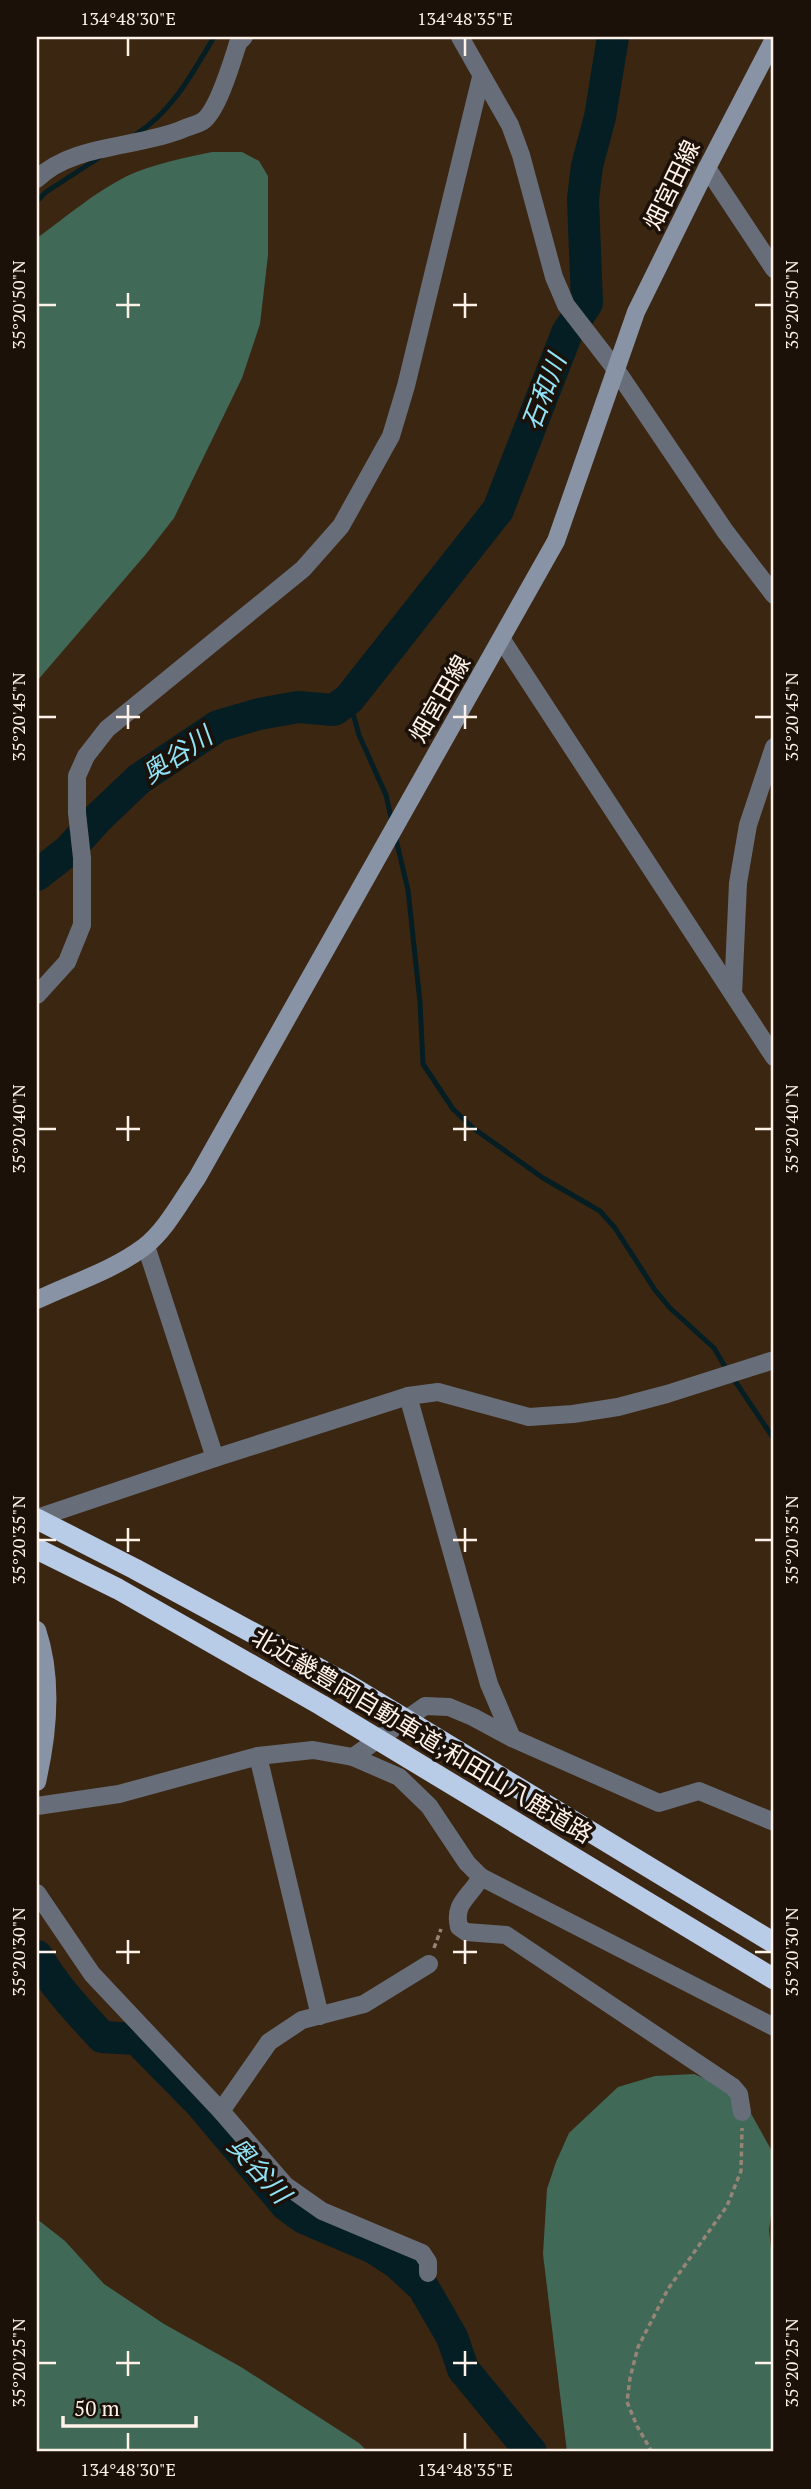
<svg xmlns="http://www.w3.org/2000/svg" width="811" height="2489" viewBox="0 0 811 2489" font-family="'PT Serif','Noto Sans JP',serif">
  <rect width="100%" height="100%" fill="#3b2612"/>
  <g fill="#416957">
    <path d="M212,152H242L259,161L268,176V255L260,324L242,378L174,518L146,554L37,681V238C66,217 95,192 127,176C153,164 184,158 212,152Z"/>
    <polygon points="694,2074 721,2085 744,2101 773,2153 774,2196 769,2230 774,2276 774,2452 567,2452 543,2254 547,2189 556,2162 569,2133 618,2087 655,2076"/>
    <polygon points="37,2219 65,2241 104,2284 164,2324 241,2367 359,2443 368,2452 37,2452"/>
  </g>
  <g fill="none" stroke-linecap="round" stroke-linejoin="round">
    <g stroke="#041e23" stroke-width="5">
      <path d="M135,135C172,112 192,74 214,37"/>
      <polyline points="37,201 46,192 100,157"/>
      <polyline points="349,699 359,735 386,795 392,822"/>
      <polyline points="395,835 408,890 420,1002 423,1064 453,1109 473,1128 543,1178 600,1211 615,1228 655,1290 670,1308 714,1348 727,1370"/>
      <polyline points="733,1378 774,1439"/>
    </g>
    <g stroke="#041e23" stroke-width="32">
      <polyline points="37,875 69,850 97,819 139,779 218,726 259,714 298,707 334,710 349,699 498,510 567,333 587,303 583,199 587,166 600,117 613,37"/>
      <path d="M37,1956C55,1987 78,2011 102,2037L137,2039L200,2103L286,2205L304,2218L374,2248L397,2263L423,2287L452,2337L463,2369L531,2452"/>
    </g>
    <g stroke="#968576" stroke-width="3.5" stroke-dasharray="5 3.5" stroke-linecap="butt">
      <polyline points="434,1948 441,1929"/>
      <polyline points="652,2452 637,2426 627,2402 630,2378 638,2347 668,2289 727,2206 741,2171 742,2128"/>
    </g>
    <g stroke="#676e79" stroke-width="18">
      <polyline points="460,37 510,125 521,155 554,277 566,305 617,371 725,531 774,595"/>
      <polyline points="707,168 774,269"/>
      <path d="M37,179C72,144 138,148 183,129C189,126 197,125 203,121C218,110 232,62 238,43L244,37"/>
      <polyline points="502,640 774,1057"/>
      <polyline points="733,994 738,883 748,825 774,747"/>
      <polyline points="37,995 67,962 82,925 82,858 77,813 77,776 86,756 107,729 303,569 341,526 391,436 406,386 481,77"/>
      <polyline points="146,1246 215,1458"/>
      <polyline points="408,1396 489,1684 512,1738"/>
      <polyline points="37,1518 215,1458 408,1396 438,1392 529,1417 573,1414 618,1407 667,1394 774,1360"/>
      <polyline points="258,1756 320,2016"/>
      <polyline points="353,1757 425,1706 449,1707 473,1717 512,1738 659,1803 699,1791 774,1822"/>
      <polyline points="37,1806 119,1794 258,1756 313,1750 353,1757 399,1777 429,1806 467,1863 481,1877 774,2027"/>
      <path d="M481,1877C470,1897 453,1903 459,1927L466,1932L506,1935L733,2087L739,2094L742,2112"/>
      <polyline points="37,1893 92,1974 221,2111 285,2185 322,2211 422,2253 428,2262 428,2273"/>
      <polyline points="221,2111 269,2042 302,2020 364,2004 429,1964"/>
    </g>
    <g stroke="#8894a6" stroke-width="18">
      <path d="M37,1300C72,1283 112,1271 144,1247C166,1230 181,1201 197,1178L556,541L636,312L707,168L774,39"/>
      <path d="M37,1630C53,1677 48,1734 37,1782"/>
    </g>
    <g stroke="#b8cbe7" stroke-width="21">
      <polyline points="37,1519 135,1569 347,1684 774,1943"/>
      <polyline points="37,1549 118,1589 321,1705 774,1979"/>
    </g>
  </g>
  <path fill="none" stroke="#fef2e9" stroke-width="2.5" d="M128,38V56M465,38V56M128,293V318M465,293V318M38,305H56M116,305H140M453,305H477M755,305H772M128,705V729M465,705V729M38,717H56M116,717H140M453,717H477M755,717H772M128,1116V1141M465,1116V1141M38,1129H56M116,1129H140M453,1129H477M755,1129H772M128,1528V1552M465,1528V1552M38,1540H56M116,1540H140M453,1540H477M755,1540H772M128,1940V1964M465,1940V1964M38,1952H56M116,1952H140M453,1952H477M755,1952H772M128,2351V2376M465,2351V2376M38,2363H56M116,2363H140M453,2363H477M755,2363H772M128,2433V2450M465,2433V2450"/>
  <g text-anchor="middle" stroke-width="7" stroke-linejoin="round" paint-order="stroke">
    <g font-size="24" fill="#fef2e9" stroke="#1b1109">
      <text transform="translate(672 185) rotate(-64)" y="8">畑宮田線</text>
      <text transform="translate(440 699) rotate(-60)" y="8">畑宮田線</text>
      <text transform="translate(422 1736) rotate(31)" y="8">北近畿豊岡自動車道;和田山八鹿道路</text>
    </g>
    <g font-size="26" font-style="italic" fill="#91e4f8" stroke="#1b1109">
      <text transform="translate(544 392) rotate(-69)" y="9">石和川</text>
      <text transform="translate(177 755) rotate(-34)" y="9">奥谷川</text>
      <text transform="translate(259 2170) rotate(48)" y="9">奥谷川</text>
    </g>
  </g>
  <rect width="811" height="2489" fill="none" stroke="#1b1109" stroke-width="77"/>
  <path d="M63 2416v10h133v-10" fill="none" stroke="#fef2e9" stroke-width="3.5"/>
  <text x="74" y="2416" font-size="21" fill="#fef2e9" stroke="#1b1109" stroke-width="5" paint-order="stroke">50 m</text>
  <rect x="38" y="38" width="734" height="2412" fill="none" stroke="#fef2e9" stroke-width="2.5"/>
  <g font-size="18" text-anchor="middle" fill="#fef2e9">
    <text x="128" y="25">134°48'30"E</text>
    <text x="465" y="25">134°48'35"E</text>
    <text transform="translate(19 305) rotate(-90)" y="6">35°20'50"N</text>
    <text transform="translate(792 305) rotate(-90)" y="6">35°20'50"N</text>
    <text transform="translate(19 717) rotate(-90)" y="6">35°20'45"N</text>
    <text transform="translate(792 717) rotate(-90)" y="6">35°20'45"N</text>
    <text transform="translate(19 1129) rotate(-90)" y="6">35°20'40"N</text>
    <text transform="translate(792 1129) rotate(-90)" y="6">35°20'40"N</text>
    <text transform="translate(19 1540) rotate(-90)" y="6">35°20'35"N</text>
    <text transform="translate(792 1540) rotate(-90)" y="6">35°20'35"N</text>
    <text transform="translate(19 1952) rotate(-90)" y="6">35°20'30"N</text>
    <text transform="translate(792 1952) rotate(-90)" y="6">35°20'30"N</text>
    <text transform="translate(19 2363) rotate(-90)" y="6">35°20'25"N</text>
    <text transform="translate(792 2363) rotate(-90)" y="6">35°20'25"N</text>
    <text x="128" y="2476">134°48'30"E</text>
    <text x="465" y="2476">134°48'35"E</text>
  </g>
</svg>
